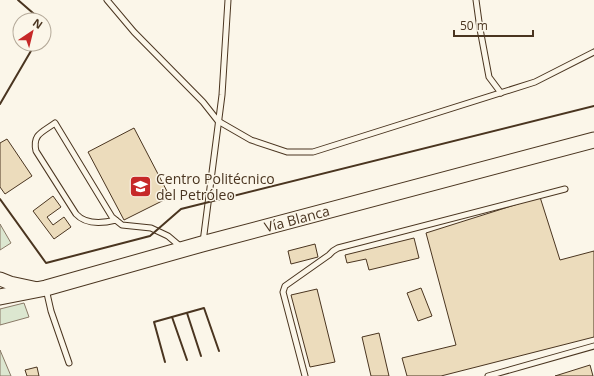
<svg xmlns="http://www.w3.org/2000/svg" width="594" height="376" viewBox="0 0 594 376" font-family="'Open Sans',sans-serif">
  <rect width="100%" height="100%" fill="#fbf6e9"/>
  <g fill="#dce7d0" stroke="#887966">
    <polygon points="0,224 11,243 0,250"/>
    <polygon points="24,303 29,317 0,325 0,309"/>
    <polygon points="0,350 11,376 0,376"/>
  </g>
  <g fill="#ecdcbc" stroke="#4a3520">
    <polygon points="134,128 170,197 124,220 88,152"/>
    <polygon points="7,139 32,176 5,194 0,187 0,143"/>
    <polygon points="53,196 61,207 47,217 53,225 64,217 71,227 54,239 33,211"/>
    <polygon points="540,197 560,260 594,251 594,337 441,376 407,376 402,358 456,345 426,233"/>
    <polygon points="414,238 419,258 369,270 366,259 347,263 345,255"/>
    <polygon points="315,244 318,257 291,264 288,251"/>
    <polygon points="421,288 432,316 418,321 407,293"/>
    <polygon points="317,289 335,362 310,367 291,295"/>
    <polygon points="379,333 389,376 371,376 362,337"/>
    <polygon points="590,365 593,376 555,376"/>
    <polygon points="37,367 39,376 27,376 25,370"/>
  </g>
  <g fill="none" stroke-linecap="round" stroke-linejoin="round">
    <defs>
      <g id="lane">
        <polyline points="107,0 134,32 203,102 218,121 251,140 287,152 313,152 535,82 594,52"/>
        <polyline points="476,0 480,29 489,77 501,93"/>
        <path d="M116,220C104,223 86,225 76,214L36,151C32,134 43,132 55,123L112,217L122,225L151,228L168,236L181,247"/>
        <polyline points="203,242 222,95 228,0"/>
        <polyline points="46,289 51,311 69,363"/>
        <polyline points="305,376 283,292 285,286 329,255 333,251 338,248 565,189"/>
        <polyline points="488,376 594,346"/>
      </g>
      <polyline id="secondary" points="0,279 10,283 38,289"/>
      <polyline id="primary" points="0,297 46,288 202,244 594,140"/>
    </defs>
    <use href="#lane" stroke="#4a3520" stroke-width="7"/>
    <use href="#secondary" stroke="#4a3520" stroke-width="15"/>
    <use href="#primary" stroke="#4a3520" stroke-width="17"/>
    <use href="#lane" stroke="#fbf6e9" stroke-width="5"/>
    <use href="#secondary" stroke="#fbf6e9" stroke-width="13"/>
    <use href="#primary" stroke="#fbf6e9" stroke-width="15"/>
    <g stroke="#4a3520" stroke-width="2">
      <polyline points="18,0 41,20"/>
      <polyline points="44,23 46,25 44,29"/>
      <polyline points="0,104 35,44"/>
      <polyline points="0,199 46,263 150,236 181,209 594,106"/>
      <polyline points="187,313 201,356"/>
      <polyline points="172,317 187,360"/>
      <polyline points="165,362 154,322 204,308 219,351"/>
    </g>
  </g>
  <defs>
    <symbol id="school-square" viewBox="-11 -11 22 22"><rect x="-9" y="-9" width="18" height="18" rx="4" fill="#c62828" stroke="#fbf6e9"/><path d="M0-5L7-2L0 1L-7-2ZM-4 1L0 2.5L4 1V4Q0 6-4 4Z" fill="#fff"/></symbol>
  </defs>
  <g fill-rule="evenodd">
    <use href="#school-square" x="128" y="174" width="25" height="25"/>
  </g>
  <g text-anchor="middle" stroke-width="3" stroke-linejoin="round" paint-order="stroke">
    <g font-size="14" fill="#4a3520" stroke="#fbf6e9" text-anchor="start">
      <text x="156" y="184">Centro Politécnico<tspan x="156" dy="16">del Petróleo</tspan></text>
    </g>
    <g font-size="14" fill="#4a3520" stroke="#fbf6e9">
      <text transform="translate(297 219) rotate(-15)" y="5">Vía Blanca</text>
    </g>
  </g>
  <g transform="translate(32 32) rotate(35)"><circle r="19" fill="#fbf6e9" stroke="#b4a999"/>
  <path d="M0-3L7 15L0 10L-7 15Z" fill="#c62828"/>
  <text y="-6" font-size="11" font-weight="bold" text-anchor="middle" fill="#4a3520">N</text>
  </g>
  <path d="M454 30v6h79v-6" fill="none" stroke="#4a3520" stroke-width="2"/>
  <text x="460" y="30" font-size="12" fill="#4a3520" stroke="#fbf6e9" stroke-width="3" paint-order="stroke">50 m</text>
</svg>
